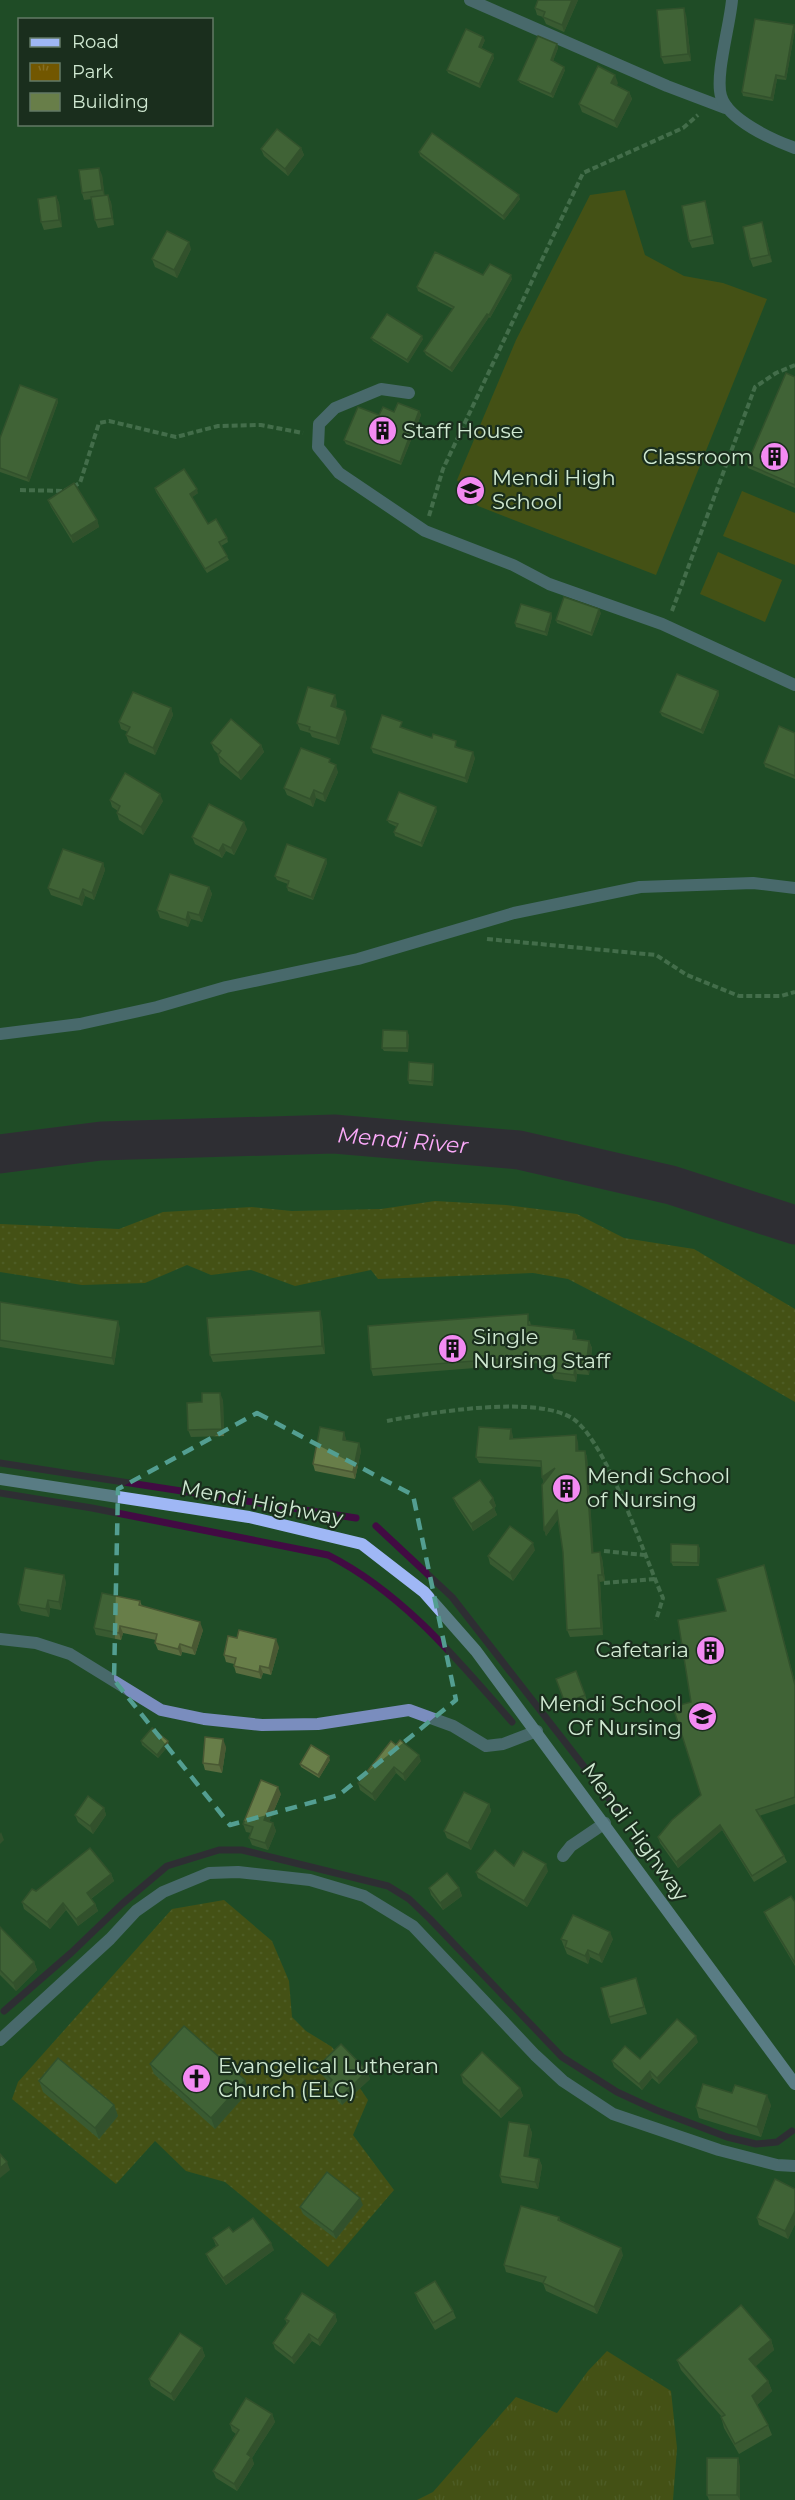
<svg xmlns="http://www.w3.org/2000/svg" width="795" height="2500" viewBox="0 0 795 2500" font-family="Montserrat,sans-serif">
  <defs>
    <pattern id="grass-dots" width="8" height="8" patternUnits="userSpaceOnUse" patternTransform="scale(1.5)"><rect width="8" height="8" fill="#725700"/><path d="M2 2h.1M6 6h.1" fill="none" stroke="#856f24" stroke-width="1.8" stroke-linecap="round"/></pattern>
    <pattern id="park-tufts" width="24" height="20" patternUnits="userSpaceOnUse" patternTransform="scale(1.5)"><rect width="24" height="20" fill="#725700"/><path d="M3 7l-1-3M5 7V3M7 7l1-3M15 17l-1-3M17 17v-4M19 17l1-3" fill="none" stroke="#856f24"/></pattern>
  </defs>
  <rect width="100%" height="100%" fill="#1f4d27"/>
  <g fill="url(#grass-dots)">
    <polygon points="435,1201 506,1205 577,1214 624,1238 694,1249 795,1309 795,1402 705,1350 568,1279 533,1273 378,1279 371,1270 295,1286 251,1270 211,1275 187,1265 145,1283 82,1285 0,1272 0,1224 119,1229 163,1212 252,1207 292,1211 381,1209"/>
    <polygon points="224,1900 272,1941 289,1981 292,2017 306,2031 332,2047 368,2100 353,2135 394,2190 328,2267 225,2182 186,2171 155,2141 116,2184 12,2099 18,2082 172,1909"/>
  </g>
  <polygon fill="url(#park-tufts)" points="607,2351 671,2391 677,2448 673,2500 417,2500 433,2492 516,2397 557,2413 588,2371"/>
  <g fill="#725700">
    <polygon points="625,190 645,255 684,276 723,283 767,299 656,575 478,506 457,480 516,340 590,195"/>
    <polygon points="742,491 795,513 795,565 723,536"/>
    <polygon points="718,552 782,580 765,622 700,594"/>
  </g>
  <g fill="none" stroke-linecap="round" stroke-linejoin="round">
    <g stroke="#420b43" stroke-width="7">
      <polyline points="0,1463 356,1518"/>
      <path d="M0,1493L92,1508L328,1555C403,1593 457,1659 512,1722"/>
      <polyline points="376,1526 452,1597 621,1814"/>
      <polyline points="4,2011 71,1953 122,1904 167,1866 219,1850 242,1850 388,1886 409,1899 430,1919 562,2057 617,2092 656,2110 727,2137 756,2144 777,2142 792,2131"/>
    </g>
    <path stroke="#420b43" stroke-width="39" id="s1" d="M0,1154L101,1141L334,1134L519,1150L671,1185L795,1225"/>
    <g stroke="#6f9475" stroke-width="4" stroke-dasharray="6 3" stroke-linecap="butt">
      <polyline points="20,490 64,491 80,483 99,423 109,421 176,437 218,426 261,425 303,433"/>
      <polyline points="429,516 443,469 583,173 683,128 698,115"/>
      <polyline points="672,611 755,387 776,373 795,365"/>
      <polyline points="487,939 656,955 687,975 739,996 781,996 795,992"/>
      <path d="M387,1421C428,1413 542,1393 576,1421C609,1449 644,1555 663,1598L656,1620"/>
      <polyline points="604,1551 644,1555"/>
      <polyline points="604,1583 655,1579"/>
    </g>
    <g stroke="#7a8dbe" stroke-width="12">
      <polyline points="409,393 381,389 335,408 319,424 318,447 339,473 425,531 513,565 549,584 662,624 795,685"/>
      <polyline points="563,1856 571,1846 605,1823"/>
    </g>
    <g stroke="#7a8dbe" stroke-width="12">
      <polyline points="470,0 667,86 725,108 726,106"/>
      <path d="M732,0C730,25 715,75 721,96C728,120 773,140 795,148"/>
      <polyline points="0,1034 80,1024 157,1007 226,987 358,959 514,913 640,887 753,883 795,888"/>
      <polyline points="0,1639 36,1643 70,1654 161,1710 204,1719 262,1725 318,1724 409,1710 453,1726 486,1746 503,1744 537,1731"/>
      <polyline points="0,2040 110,1939 136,1911 163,1892 209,1873 238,1872 310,1880 364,1896 413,1926 535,2055 563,2081 613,2114 719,2150 777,2165 795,2166"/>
    </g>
    <polyline stroke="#9fb7f5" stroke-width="12" points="0,1479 249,1517 362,1544 424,1592 476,1651 795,2084"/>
  </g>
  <g fill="#596c3f">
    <polygon points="578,0 564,32 546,24 543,17 537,15 535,8"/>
    <polygon points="686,15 691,61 664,64 661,57"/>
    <polygon points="795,29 786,80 777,79 773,101 743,96 742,92"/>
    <polygon points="485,40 481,49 494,58 480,88 448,73 447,70"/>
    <polygon points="557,44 558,48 553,61 565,70 553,98 520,83 518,80"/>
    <polygon points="618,83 616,86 629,92 632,99 617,128 582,112 579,104"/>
    <polygon points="301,148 304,155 288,176 264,156 261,149"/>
    <polygon points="419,152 520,199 504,220 420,156"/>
    <polygon points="102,175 104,195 111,202 114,225 98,228 95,220 92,199 84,200 82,193"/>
    <polygon points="56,196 59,203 62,227 44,230 41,222"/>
    <polygon points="707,208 714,244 692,248 689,241"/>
    <polygon points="764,230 772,262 753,267 750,259"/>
    <polygon points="191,249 177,278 155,267 152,259"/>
    <polygon points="483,275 512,279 490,318 489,317 452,372 426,355 424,351 453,309 418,291 417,287"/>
    <polygon points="371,338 423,339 408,363 373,341"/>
    <polygon points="795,377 795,488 748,468 747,464"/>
    <polygon points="57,399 58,402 29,482 0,472 0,438"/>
    <polygon points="419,411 421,415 401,465 346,444 344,440 379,415 394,412"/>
    <polygon points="155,488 198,493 192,497 208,524 227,538 228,542 221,546 229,560 207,573 156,492"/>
    <polygon points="48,500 97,520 99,527 73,543 51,507"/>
    <polygon points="551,613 552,617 547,636 516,627 515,623"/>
    <polygon points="601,613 592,636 557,623 556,620"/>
    <polygon points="718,691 719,695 703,734 662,716 660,712"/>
    <polygon points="337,702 336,708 347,718 339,745 312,737 310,733 300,730 297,723"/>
    <polygon points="171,708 173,715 155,755 129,743 126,735 128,732 121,729 119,722"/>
    <polygon points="403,728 458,747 458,748 475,758 467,783 373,753 371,748"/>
    <polygon points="795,733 795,779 765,767 764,763"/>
    <polygon points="211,743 261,745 264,752 241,780 220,763 218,755 218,754 214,750"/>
    <polygon points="331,763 338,772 325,802 316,798 313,807 287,795 284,788"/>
    <polygon points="110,800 163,801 143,835 119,820 117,813 118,811 112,807"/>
    <polygon points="437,811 422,847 395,836 394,832 397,827 389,823 387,820"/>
    <polygon points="247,829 234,855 226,851 222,858 195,844 192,837"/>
    <polygon points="326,859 327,863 313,900 288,891 287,887 288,884 277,880 275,876"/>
    <polygon points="103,863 105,870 94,900 85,896 82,906 51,895 48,888"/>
    <polygon points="209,887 212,894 202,922 191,919 188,927 160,918 157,910"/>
    <polygon points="409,1035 408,1052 384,1051 382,1048"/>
    <polygon points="433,1064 434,1068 433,1086 409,1084 408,1080"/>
    <polygon points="0,1302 120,1328 114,1365 0,1347"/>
    <polygon points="322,1319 325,1354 213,1362 210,1355"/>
    <polygon points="530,1321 531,1326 574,1330 577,1337 576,1339 589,1341 592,1348 589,1375 577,1374 576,1382 554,1379 551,1372 552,1362 373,1376 371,1369"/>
    <polygon points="223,1400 224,1436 191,1437 188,1430 202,1402"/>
    <polygon points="344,1432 346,1441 359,1443 361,1451 355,1479 315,1471 313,1464"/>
    <polygon points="513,1436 513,1438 578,1442 578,1451 585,1451 587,1457 593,1552 602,1558 605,1581 600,1582 603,1635 570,1637 567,1630 563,1552 558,1519 546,1536 544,1529 544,1483 542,1477 541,1467 479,1463 476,1457"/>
    <polygon points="453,1498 493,1498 496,1506 494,1508 497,1515 473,1531 456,1505"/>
    <polygon points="700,1548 699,1566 673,1566 671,1562"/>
    <polygon points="535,1550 513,1581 490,1564 488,1556"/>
    <polygon points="766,1571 795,1683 795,1804 759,1816 784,1856 787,1862 754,1882 722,1830 678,1868 660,1843 658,1837 701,1795 691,1702 726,1611"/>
    <polygon points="66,1582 61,1610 50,1608 49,1617 21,1611 18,1604"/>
    <polygon points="140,1601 142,1606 203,1630 195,1655 182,1652 181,1656 158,1650 155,1643 156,1640 123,1633 121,1640 96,1635 94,1628"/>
    <polygon points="279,1647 271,1675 263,1673 261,1679 236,1673 234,1666 234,1664 226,1662 224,1655"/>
    <polygon points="576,1671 588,1703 568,1711 556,1679"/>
    <polygon points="141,1741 169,1745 158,1758 142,1745"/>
    <polygon points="396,1745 421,1761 405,1781 396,1773 375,1801 360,1790 358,1783"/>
    <polygon points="226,1747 222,1773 205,1770 203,1763"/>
    <polygon points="330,1760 319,1778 301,1767 300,1764"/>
    <polygon points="281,1794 269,1822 273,1823 276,1831 268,1850 252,1845 249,1838 251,1833 246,1832 243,1824"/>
    <polygon points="489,1804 491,1811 471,1850 447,1838 444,1831"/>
    <polygon points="104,1808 106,1815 93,1834 78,1822 75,1815"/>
    <polygon points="514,1866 548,1871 527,1907 478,1878 476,1872"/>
    <polygon points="111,1874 114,1881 91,1899 95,1904 98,1911 78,1926 66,1910 50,1929 24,1909 22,1902 36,1891"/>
    <polygon points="429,1888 459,1888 462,1896 443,1910 431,1895"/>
    <polygon points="795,1902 795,1966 767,1919 764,1912"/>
    <polygon points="0,1927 34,1962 37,1970 16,1991 0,1975"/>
    <polygon points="561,1939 613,1939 602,1963 590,1957 588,1964 567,1954"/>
    <polygon points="636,1978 647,2014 611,2024 609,2017"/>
    <polygon points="698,2042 659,2084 652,2078 642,2090 614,2067 612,2061 640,2059"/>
    <polygon points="150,2064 249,2091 215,2129 154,2074"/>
    <polygon points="318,2066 367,2071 370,2079 342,2105 329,2092 327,2085 329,2082 321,2074"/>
    <polygon points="461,2075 520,2088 523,2096 501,2118 463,2083"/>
    <polygon points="39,2081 114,2105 118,2116 99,2139 43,2092"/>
    <polygon points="771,2105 761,2137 699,2118 696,2107"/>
    <polygon points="529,2125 532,2133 528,2157 539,2159 542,2166 538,2189 502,2183 500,2176"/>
    <polygon points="795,2189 795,2224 788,2239 759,2225 757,2218"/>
    <polygon points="363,2205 336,2239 303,2214 300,2207"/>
    <polygon points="559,2217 561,2222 623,2255 597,2314 546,2291 543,2283 506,2272 504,2265"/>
    <polygon points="233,2232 274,2250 226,2285 209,2261 206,2254 216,2246 213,2238"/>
    <polygon points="415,2293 453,2311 456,2318 435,2330 418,2301"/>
    <polygon points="335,2314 337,2321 320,2346 312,2341 294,2364 275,2349 273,2343 287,2324 285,2319"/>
    <polygon points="771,2340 774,2350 755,2366 768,2381 772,2391 757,2405 768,2425 772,2435 739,2454 724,2428 721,2417 722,2417 681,2370 677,2360"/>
    <polygon points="202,2348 205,2356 174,2401 151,2386 149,2379"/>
    <polygon points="272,2414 275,2422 252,2458 254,2464 237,2491 216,2478 213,2471 236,2434 232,2431 230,2424"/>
    <polygon points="740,2466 740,2500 709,2500 707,2495"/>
  </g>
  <g fill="#495833">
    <polygon points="572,0 578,0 564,32 562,25"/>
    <polygon points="684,8 686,15 691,61 688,54"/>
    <polygon points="794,25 795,29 786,80 785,77"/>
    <polygon points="483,37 485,40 480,51 479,47"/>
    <polygon points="557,44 558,48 552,64 551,60"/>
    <polygon points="493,54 494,58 480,88 479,84"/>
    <polygon points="564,67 565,70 553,98 551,94"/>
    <polygon points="615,75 618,83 614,91 611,83"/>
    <polygon points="776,75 777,79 773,101 771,98"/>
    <polygon points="629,92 632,99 617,128 614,121"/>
    <polygon points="301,148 304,155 288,176 285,169"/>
    <polygon points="99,168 102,175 105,197 102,190"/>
    <polygon points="108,195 111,202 114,225 112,218"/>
    <polygon points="519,195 520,199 504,220 503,216"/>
    <polygon points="56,196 59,203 62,227 59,220"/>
    <polygon points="762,222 772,262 769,255"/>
    <polygon points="189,242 191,249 177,278 174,270"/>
    <polygon points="511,275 512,279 490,318 489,315"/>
    <polygon points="487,314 489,317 452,372 450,368"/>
    <polygon points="422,336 423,339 408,363 407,360"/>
    <polygon points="57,399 58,402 29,482 27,478"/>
    <polygon points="419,411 421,415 401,465 400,462"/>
    <polygon points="197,489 198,493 191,498 190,494"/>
    <polygon points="97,520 99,527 73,543 71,536"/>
    <polygon points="599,609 601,613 592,636 591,633"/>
    <polygon points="551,613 552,617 547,636 545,632"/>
    <polygon points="718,691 719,695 703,734 701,730"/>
    <polygon points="335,695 337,702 334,714 331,706"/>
    <polygon points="171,708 173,715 155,755 153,748"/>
    <polygon points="345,711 347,718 339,745 336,738"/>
    <polygon points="261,745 264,752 241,780 238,773"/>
    <polygon points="473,752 475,758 467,783 465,778"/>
    <polygon points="336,765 338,772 325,802 323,794"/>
    <polygon points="314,790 316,798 313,807 310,799"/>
    <polygon points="160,794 163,801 143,835 141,827"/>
    <polygon points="436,807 437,811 422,847 421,843"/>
    <polygon points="244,822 247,829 234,855 231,848"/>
    <polygon points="223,844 226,851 222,858 219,851"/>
    <polygon points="326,859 327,863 313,900 311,897"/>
    <polygon points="103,863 105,870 94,900 92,893"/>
    <polygon points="209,887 212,894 202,922 199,915"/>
    <polygon points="83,889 85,896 82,906 79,899"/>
    <polygon points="188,912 191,919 188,927 186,920"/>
    <polygon points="407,1031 409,1035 408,1052 407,1048"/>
    <polygon points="433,1064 434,1068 433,1086 432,1082"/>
    <polygon points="320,1311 322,1319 325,1354 322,1346"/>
    <polygon points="118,1321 120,1328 114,1365 112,1358"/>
    <polygon points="574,1330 577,1337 575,1346 573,1339"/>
    <polygon points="589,1341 592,1348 589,1375 586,1367"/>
    <polygon points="575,1366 577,1374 576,1382 574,1375"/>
    <polygon points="220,1393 223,1400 224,1436 222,1429"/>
    <polygon points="511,1429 513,1436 512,1445 510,1439"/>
    <polygon points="344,1432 346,1439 345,1447 343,1440"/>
    <polygon points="576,1435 578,1442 579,1458 576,1451"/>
    <polygon points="359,1443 361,1451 355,1479 353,1472"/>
    <polygon points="585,1451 587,1457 594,1559 592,1553"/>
    <polygon points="555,1468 544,1483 542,1477"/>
    <polygon points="493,1498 496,1506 493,1509 494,1508 497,1515 473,1531 471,1524"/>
    <polygon points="557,1511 559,1518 546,1536 544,1529"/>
    <polygon points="533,1543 535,1550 513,1581 510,1573"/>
    <polygon points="698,1545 700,1548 699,1566 698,1563"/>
    <polygon points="600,1552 602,1558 605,1581 602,1575"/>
    <polygon points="764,1565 795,1683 795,1685"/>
    <polygon points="64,1575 66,1582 61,1610 59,1602"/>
    <polygon points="598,1575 600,1582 603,1635 601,1628"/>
    <polygon points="48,1600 50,1608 49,1617 46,1609"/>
    <polygon points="200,1622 203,1630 195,1655 192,1648"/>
    <polygon points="120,1626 123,1633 121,1640 119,1633"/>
    <polygon points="276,1639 279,1647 271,1675 269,1668"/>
    <polygon points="180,1644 182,1652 181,1656 178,1649"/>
    <polygon points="260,1666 263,1673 261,1679 259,1672"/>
    <polygon points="223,1739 226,1747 222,1773 219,1765"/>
    <polygon points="168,1741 169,1745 158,1758 157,1755"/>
    <polygon points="419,1755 421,1761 405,1781 403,1774"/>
    <polygon points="329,1756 330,1760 319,1778 318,1775"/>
    <polygon points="394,1767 396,1773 375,1801 372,1794"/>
    <polygon points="278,1787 281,1794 267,1827 264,1820"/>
    <polygon points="489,1804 491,1811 471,1850 468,1843"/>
    <polygon points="104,1808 106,1815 93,1834 90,1826"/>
    <polygon points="273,1823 276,1831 268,1850 265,1843"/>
    <polygon points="720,1825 722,1830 678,1868 676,1862"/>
    <polygon points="1,1832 4,1840 0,1844 0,1834"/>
    <polygon points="546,1864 548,1871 527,1907 524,1901"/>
    <polygon points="111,1874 114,1881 89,1900 87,1893"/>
    <polygon points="459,1888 462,1896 443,1910 440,1903"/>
    <polygon points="63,1903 66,1910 50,1929 47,1922"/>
    <polygon points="95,1904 98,1911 78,1926 76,1919"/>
    <polygon points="610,1932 613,1939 602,1963 599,1955"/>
    <polygon points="588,1950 590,1957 588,1964 585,1956"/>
    <polygon points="34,1962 37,1970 16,1991 13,1983"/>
    <polygon points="696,2036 698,2042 659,2084 657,2078"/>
    <polygon points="367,2071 370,2079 342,2105 340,2098"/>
    <polygon points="650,2071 652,2078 642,2090 639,2084"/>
    <polygon points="245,2080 249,2091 215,2129 211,2118"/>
    <polygon points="520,2088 523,2096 501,2118 499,2111"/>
    <polygon points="767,2095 771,2105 761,2137 757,2127"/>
    <polygon points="114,2105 118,2116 99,2139 95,2128"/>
    <polygon points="529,2125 532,2133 527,2163 524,2156"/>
    <polygon points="539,2159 542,2166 538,2189 535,2182"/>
    <polygon points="7,2162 10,2170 0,2178 0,2168"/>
    <polygon points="360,2198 363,2205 336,2239 333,2232"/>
    <polygon points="795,2211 795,2224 788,2239 785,2231"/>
    <polygon points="271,2243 274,2250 226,2285 223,2278"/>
    <polygon points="621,2248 623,2255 597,2314 594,2307"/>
    <polygon points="335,2314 337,2321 320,2346 318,2340"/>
    <polygon points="309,2334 312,2341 294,2364 292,2358"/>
    <polygon points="771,2340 774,2350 753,2369 749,2359"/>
    <polygon points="202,2348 205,2356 174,2401 171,2394"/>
    <polygon points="768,2381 772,2391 756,2406 752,2396"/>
    <polygon points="272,2414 275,2422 252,2458 254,2464 237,2491 234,2484 247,2454"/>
    <polygon points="738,2458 740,2466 740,2500 737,2495"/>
  </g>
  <g fill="#687e49" stroke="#495833" stroke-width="1.5">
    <polygon points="538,0 572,0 562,25 543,17 545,12 535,8"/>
    <polygon points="684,8 688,54 661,57 657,10"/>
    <polygon points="755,19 794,25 785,77 776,75 771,98 742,92"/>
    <polygon points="466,29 483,37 479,47 493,54 479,84 447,70"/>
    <polygon points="538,36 557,44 551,60 564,67 551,94 518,80"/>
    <polygon points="598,66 615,75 611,83 629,92 614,121 579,104"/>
    <polygon points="277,129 301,148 285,169 261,149"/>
    <polygon points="432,133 519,195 503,216 419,152"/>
    <polygon points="99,168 102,190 82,193 79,170"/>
    <polygon points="108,195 112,218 95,220 91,197"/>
    <polygon points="56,196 59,220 41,222 38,199"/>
    <polygon points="705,201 712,236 689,241 682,206"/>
    <polygon points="762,222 769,255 750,259 743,227"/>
    <polygon points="167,231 189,242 174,270 152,259"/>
    <polygon points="435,252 483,275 490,264 511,275 489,315 487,314 450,368 424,351 454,307 417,287"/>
    <polygon points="387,314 422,336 407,360 371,338"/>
    <polygon points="786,373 795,377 795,485 747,464"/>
    <polygon points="20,385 57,399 27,478 0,468 0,438"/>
    <polygon points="398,403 419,411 400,462 344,440 358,407 379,415 383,407 394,412"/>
    <polygon points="184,469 197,489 190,494 208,524 216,519 227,538 219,542 227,556 205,569 155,488"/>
    <polygon points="74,483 97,520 71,536 48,500"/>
    <polygon points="564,597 599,609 591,633 556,620"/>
    <polygon points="521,604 551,613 545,632 515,623"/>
    <polygon points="677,674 718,691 701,730 660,712"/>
    <polygon points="308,687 335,695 331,706 345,711 336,738 309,730 310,727 297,723"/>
    <polygon points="133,692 171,708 153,748 126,735 130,727 119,722"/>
    <polygon points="382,715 402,722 400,727 432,738 433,734 456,741 455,747 473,752 465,778 371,748"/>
    <polygon points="231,719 261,745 238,773 218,755 221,751 211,743"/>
    <polygon points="779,726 795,733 795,776 764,763"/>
    <polygon points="301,748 330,759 329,762 336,765 323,794 314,790 310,799 284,788"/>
    <polygon points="125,773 160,794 141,827 117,813 120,806 110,800"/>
    <polygon points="399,792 436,807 421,843 394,832 398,824 387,820"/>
    <polygon points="209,804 244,822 231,848 223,844 219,851 192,837"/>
    <polygon points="287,844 326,859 311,897 287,887 289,881 275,876"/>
    <polygon points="63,849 103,863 92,893 83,889 79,899 48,888"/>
    <polygon points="170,874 209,887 199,915 188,912 186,920 157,910"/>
    <polygon points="383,1030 407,1031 407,1048 382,1048"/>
    <polygon points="409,1062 433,1064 432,1082 408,1080"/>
    <polygon points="0,1302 118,1321 112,1358 0,1340"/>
    <polygon points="320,1311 322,1346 210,1355 207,1318"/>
    <polygon points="528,1314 528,1325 574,1330 573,1339 589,1341 586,1367 575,1366 574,1375 551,1372 553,1355 371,1369 368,1326"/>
    <polygon points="202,1393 220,1393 222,1429 188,1430 187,1403 202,1402"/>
    <polygon points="320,1427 344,1432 343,1440 359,1443 353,1472 313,1464"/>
    <polygon points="479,1427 511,1429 510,1439 576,1435 576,1451 585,1451 592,1553 600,1552 602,1575 598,1575 601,1628 567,1630 563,1552 557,1511 544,1529 542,1485 555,1468 542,1477 541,1461 476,1457"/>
    <polygon points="480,1480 493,1498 490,1502 494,1508 471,1524 453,1498"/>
    <polygon points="510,1526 533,1543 510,1573 488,1556"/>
    <polygon points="671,1544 698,1545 698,1563 671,1562"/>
    <polygon points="764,1565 795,1685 795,1797 756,1810 784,1856 752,1876 720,1825 676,1862 658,1837 672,1820 701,1795 673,1707 691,1702 678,1620 726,1611 717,1579"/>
    <polygon points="25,1568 64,1575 59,1602 48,1600 46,1609 18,1604"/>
    <polygon points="102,1593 140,1601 139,1605 200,1622 192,1648 180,1644 178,1649 155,1643 157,1634 120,1626 119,1633 94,1628"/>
    <polygon points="239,1630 276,1639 269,1668 260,1666 259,1672 234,1666 236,1658 224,1655 228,1636 237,1638"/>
    <polygon points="576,1671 585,1695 565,1703 556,1679"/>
    <polygon points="152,1728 168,1741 157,1755 141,1741"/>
    <polygon points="205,1737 223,1739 219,1765 203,1763"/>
    <polygon points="400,1740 419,1755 403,1774 394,1767 372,1794 358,1783 391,1741 396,1745"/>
    <polygon points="311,1745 329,1756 318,1775 300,1764"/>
    <polygon points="261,1780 278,1787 264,1820 273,1823 265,1843 249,1838 253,1827 243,1824"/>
    <polygon points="464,1792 489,1804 468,1843 444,1831"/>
    <polygon points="88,1796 104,1808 90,1826 75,1815"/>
    <polygon points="90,1848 111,1874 87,1893 95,1904 76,1919 63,1903 47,1922 22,1902 32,1889 36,1891"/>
    <polygon points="495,1850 514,1866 523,1851 546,1864 524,1901 476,1872"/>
    <polygon points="447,1873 459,1888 440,1903 429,1888"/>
    <polygon points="791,1896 795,1902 795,1963 764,1912"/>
    <polygon points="573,1915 610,1932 599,1955 588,1950 585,1956 565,1947 567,1941 561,1939"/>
    <polygon points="0,1927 34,1962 13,1983 0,1970"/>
    <polygon points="636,1978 644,2007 609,2017 601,1988"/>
    <polygon points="677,2019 696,2036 657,2078 650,2071 639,2084 612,2061 625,2046 640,2059"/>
    <polygon points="184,2026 245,2080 211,2118 150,2064"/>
    <polygon points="341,2044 367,2071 340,2098 327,2085 332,2080 318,2066"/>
    <polygon points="482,2052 520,2088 499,2111 461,2075"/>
    <polygon points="58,2058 114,2105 95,2128 39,2081"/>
    <polygon points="703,2084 732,2093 735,2085 767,2095 757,2127 696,2107"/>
    <polygon points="509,2122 529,2125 524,2156 539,2159 535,2182 500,2176"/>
    <polygon points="0,2154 7,2162 0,2168"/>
    <polygon points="327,2172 360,2198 333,2232 300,2207"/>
    <polygon points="775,2179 795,2189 795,2211 785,2231 757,2218"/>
    <polygon points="521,2206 559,2217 558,2220 621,2248 594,2307 543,2283 546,2277 504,2265"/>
    <polygon points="253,2218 271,2243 223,2278 206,2254 218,2245 213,2238 229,2227 233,2232"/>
    <polygon points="435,2281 453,2311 433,2323 415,2293"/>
    <polygon points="302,2293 335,2314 318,2340 309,2334 292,2358 273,2343 289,2321 285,2319"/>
    <polygon points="741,2305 771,2340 749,2359 768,2381 752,2396 768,2425 735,2444 721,2417 725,2415 677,2360"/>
    <polygon points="180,2333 202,2348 171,2394 149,2379"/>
    <polygon points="246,2398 272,2414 247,2454 251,2457 234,2484 213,2471 239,2430 230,2424"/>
    <polygon points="707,2458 738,2458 737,2495 707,2495"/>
  </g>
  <path d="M0 0H795V2500H0ZM257,1413L413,1495L456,1700L339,1795L230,1825L114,1680L118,1489Z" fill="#1f4d27" fill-opacity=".55" fill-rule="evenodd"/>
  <path fill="none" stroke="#539e91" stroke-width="4.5" stroke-dasharray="12 8" stroke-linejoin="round" d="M257,1413L413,1495L456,1700L339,1795L230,1825L114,1680L118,1489Z"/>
  <defs>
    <symbol id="building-disc" viewBox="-11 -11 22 22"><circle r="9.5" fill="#f38af2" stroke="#1a2e1d"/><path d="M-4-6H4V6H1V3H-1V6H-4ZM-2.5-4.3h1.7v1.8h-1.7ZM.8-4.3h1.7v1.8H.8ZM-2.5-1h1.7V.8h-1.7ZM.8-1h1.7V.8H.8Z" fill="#111"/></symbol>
    <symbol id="school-disc" viewBox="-11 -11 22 22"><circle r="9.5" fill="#f38af2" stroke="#1a2e1d"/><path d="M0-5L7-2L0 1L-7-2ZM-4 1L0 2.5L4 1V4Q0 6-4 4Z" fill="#111"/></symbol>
    <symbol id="university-disc" viewBox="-11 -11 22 22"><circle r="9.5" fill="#f38af2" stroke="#1a2e1d"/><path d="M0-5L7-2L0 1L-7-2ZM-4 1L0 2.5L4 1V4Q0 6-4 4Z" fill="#111"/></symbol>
    <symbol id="church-disc" viewBox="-11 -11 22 22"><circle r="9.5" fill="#f38af2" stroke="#1a2e1d"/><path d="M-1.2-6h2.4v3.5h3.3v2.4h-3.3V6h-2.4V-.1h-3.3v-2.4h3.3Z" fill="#111"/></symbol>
  </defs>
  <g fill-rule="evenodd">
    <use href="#building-disc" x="366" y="414" width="33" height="33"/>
    <use href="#building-disc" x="758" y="440" width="33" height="33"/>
    <use href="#school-disc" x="454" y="474" width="33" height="33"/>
    <use href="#building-disc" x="436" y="1332" width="33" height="33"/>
    <use href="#building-disc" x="550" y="1472" width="33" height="33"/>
    <use href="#building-disc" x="694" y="1634" width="33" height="33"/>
    <use href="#university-disc" x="686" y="1700" width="33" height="33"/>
    <use href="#church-disc" x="180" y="2062" width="33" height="33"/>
  </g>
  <g text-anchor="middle" stroke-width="4.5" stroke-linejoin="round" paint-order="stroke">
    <g font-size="21" fill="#d0e9d2" stroke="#1a2e1d" text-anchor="start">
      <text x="403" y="438">Staff House</text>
      <text x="753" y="464" text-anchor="end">Classroom</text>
      <text x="492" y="485">Mendi High<tspan x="492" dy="24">School</tspan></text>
      <text x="473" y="1344">Single<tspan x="473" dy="24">Nursing Staff</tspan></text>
      <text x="587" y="1483">Mendi School<tspan x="587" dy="24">of Nursing</tspan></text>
      <text x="689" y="1657" text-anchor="end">Cafetaria</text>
      <text x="682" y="1711" text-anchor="end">Mendi School<tspan x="682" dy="24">Of Nursing</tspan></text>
      <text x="218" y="2073">Evangelical Lutheran<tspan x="218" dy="24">Church (ELC)</tspan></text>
    </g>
    <g font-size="21" fill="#d0e9d2" stroke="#1a2e1d">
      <text transform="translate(262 1503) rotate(11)" y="7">Mendi Highway</text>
      <text transform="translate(635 1832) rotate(54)" y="7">Mendi Highway</text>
    </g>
    <g font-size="22" font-style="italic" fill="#fba9f9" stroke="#1a2e1d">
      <text dy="8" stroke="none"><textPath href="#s1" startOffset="404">Mendi River</textPath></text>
    </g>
  </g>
  <rect x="18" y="18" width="195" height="108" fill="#1a2e1d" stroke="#637965" stroke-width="1.5"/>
  <rect x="30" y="38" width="30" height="9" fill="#9fb7f5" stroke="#637965" stroke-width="1.5"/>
  <text x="72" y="48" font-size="18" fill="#d0e9d2">Road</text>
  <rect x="30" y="63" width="30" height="18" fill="url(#park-tufts)" stroke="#637965" stroke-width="1.5"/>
  <text x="72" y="78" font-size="18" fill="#d0e9d2">Park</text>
  <rect x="30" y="93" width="30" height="18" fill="#687e49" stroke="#637965" stroke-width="1.5"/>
  <text x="72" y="108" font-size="18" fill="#d0e9d2">Building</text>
</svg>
